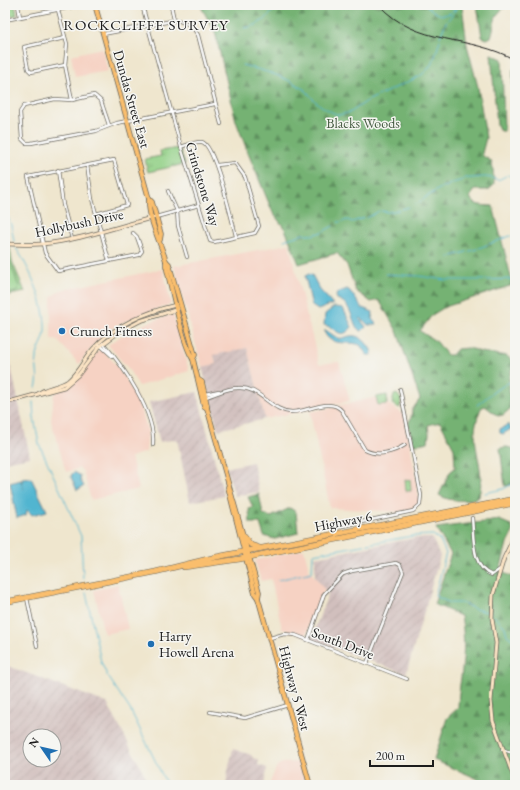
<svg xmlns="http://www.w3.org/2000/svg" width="520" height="790" viewBox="0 0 520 790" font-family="'EB Garamond',serif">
  <defs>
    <pattern id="industrial-furrows" width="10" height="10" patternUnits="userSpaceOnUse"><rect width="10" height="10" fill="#d1bfbd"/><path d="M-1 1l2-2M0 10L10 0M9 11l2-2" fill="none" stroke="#b3a4a2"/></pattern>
    <pattern id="forest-firs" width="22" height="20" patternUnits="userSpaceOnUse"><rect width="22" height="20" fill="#75b273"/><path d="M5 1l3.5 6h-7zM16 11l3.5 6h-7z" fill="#5f905e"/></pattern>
    <pattern id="wetland-marsh" width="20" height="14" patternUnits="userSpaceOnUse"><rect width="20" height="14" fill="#92d086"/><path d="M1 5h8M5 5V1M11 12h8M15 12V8" fill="none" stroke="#7db273"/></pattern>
    <pattern id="park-tufts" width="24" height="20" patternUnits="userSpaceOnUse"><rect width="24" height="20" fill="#92d086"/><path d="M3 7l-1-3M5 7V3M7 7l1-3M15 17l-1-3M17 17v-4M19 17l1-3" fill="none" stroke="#7db273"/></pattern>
  </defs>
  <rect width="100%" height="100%" fill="#f6f6f2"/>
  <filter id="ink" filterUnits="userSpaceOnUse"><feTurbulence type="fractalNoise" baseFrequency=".025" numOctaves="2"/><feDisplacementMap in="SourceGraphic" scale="8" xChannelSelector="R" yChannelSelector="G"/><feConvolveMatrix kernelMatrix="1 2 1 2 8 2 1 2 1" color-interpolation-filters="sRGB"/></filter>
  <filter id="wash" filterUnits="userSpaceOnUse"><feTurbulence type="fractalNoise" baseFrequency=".012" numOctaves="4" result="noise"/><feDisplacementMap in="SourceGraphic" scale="16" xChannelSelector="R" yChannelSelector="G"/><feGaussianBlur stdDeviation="0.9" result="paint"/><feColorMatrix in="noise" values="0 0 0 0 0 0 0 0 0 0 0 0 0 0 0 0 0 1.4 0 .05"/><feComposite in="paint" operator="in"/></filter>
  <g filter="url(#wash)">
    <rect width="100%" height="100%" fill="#efe6ce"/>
    <g fill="#f6d2c3">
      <polygon points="102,48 108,71 75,77 71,55"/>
      <polygon points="289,244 319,364 339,362 350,401 265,419 247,348 214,356 216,364 202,367 174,266"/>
      <polygon points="163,269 171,304 116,325 96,342 79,364 58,341 51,339 51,297 61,290"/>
      <polygon points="173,314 189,371 139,386 127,367 108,345 124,334 147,323"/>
      <polygon points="99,350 103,350 117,366 128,383 140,405 148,432 146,452 131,457 139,489 91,500 83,471 79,468 66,472 51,421 54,394 72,383"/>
      <polygon points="377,397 405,415 420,502 413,509 401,512 330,508 310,412"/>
      <polygon points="304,549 309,570 325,589 305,636 282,629 271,579 261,581 255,561 256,560"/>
      <polygon points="118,584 128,629 104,634 94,590"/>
      <polygon points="301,762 307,785 269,785 277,766 282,763"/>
    </g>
    <g fill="url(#industrial-furrows)" fill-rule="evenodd">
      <polygon points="5,338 30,457 5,462"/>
      <polygon points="247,348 265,419 218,430 202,367 216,364 214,355"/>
      <polygon points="197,392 224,496 190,502 177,439 160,442 149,402"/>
      <polygon points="253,462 259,492 235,496 226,468"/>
      <polygon points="415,538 432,538 440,556 406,674 311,639 328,594 315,576 315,557"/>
      <path d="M5,665L107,703L150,785H5ZM30,736H54V760H30Z"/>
      <polygon points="233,749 251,755 253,758 259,760 258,765 267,768 264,785 226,785 228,771"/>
    </g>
    <g fill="url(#forest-firs)" stroke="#486748">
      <path d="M200,5H462L467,45L478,87L486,138L482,153L483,156L491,161L493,168L494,185L488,190H475L470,197C474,207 483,205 493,206L513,285L445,307L432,315L420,331L437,342L447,355H452L457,349L469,348L481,352L507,356L514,362L509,378L510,409L503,415L498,416L485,406L481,408C478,416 475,424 475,432C475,457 485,470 479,497C467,502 450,502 439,495L450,472L455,468L454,448L440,422L428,425L429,434L428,442L413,445L408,424L411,418L412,410L420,399L397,331L379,300L371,302L356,291L347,265L337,253L299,264L285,229L273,213L248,153L236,121L215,32Z"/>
      <path d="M477,5H509C492,14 496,22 491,37L487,39L482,37Z"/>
      <polygon points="491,54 502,59 504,131 500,131 497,125"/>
      <polygon points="513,69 515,70 515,136 512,115"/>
      <polygon points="507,447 515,449 515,483 505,486 500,448"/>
      <polygon points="259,494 263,514 271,517 290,508 296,512 298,533 275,539 264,536 260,523 250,523 249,509 253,507 248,497"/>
      <path d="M499,520L511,525L513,532L507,543L500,571L515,578V722L513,728L515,730V776L511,785H483L476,778L434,760L447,718L458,708C458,691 462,676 463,660C464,645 464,631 461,616L434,604L451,554L436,528Z"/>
    </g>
    <polygon fill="url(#wetland-marsh)" stroke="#577651" points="397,394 401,399 400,408 392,404 394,395"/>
    <g fill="url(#park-tufts)" stroke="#577651">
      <polygon points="5,5 15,5 17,15 5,17"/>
      <polygon points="179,148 185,164 148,172 145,159 161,156 160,151"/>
      <polygon points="5,248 10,248 12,261 25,292 5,296"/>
      <polygon points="387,395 387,404 378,405 376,397"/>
    </g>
    <g fill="#92d086" stroke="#577651">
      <polygon points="9,258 19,287 16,292 5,294 5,259"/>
      <polygon points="410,479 411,491 406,491 405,480"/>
    </g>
    <g fill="#51b5d0" stroke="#366876">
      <polygon points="309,274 312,275 320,290 333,304 318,310 312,306 305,276"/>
      <path d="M347,289L350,291L362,308L373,312L372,319L377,325H368L361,318L360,319L366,327L362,331C351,330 355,304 337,299L336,296L337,293Z"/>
      <path d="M334,307L343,308L352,327C340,342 336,327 324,325L325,314Z"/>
      <path d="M324,331H327L339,339C351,335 358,333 367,344C370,348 372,350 372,355H367L360,345C347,340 330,348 324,331Z"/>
      <polygon points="507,425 509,425 511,429 503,434 500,433 500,429"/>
      <polygon points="74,472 81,476 80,480 84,486 77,490 71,477 72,474"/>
      <polygon points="31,478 47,511 32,515 27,510 26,515 17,518 10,483 21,480 23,489 22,479"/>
    </g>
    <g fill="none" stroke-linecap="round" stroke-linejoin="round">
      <g stroke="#51b5d0" stroke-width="1">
        <path d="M426,5C434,12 440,18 451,13"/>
        <polyline points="452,11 462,5"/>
        <polyline points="454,12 456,9"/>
        <path d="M244,28C259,27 269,16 278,5"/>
        <polyline points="440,37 446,22 453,14"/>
        <path d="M242,65C265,71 285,76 305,90C308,92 310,96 313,99C320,106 330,112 339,115L351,112L367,101L418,77"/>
        <path d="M420,76C434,67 436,53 440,40"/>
        <polyline points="508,175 515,179"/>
        <polyline points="5,180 5,205"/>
        <path d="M423,199L444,186L446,187C452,181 459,183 465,178C480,179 482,174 498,180L506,176"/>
        <polyline points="416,204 421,201"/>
        <polyline points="402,209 409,207"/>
        <polyline points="5,211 11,225 14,241"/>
        <polyline points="381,211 388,212 399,210"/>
        <polyline points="367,218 379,211"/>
        <polyline points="343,221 348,220 352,222 364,218"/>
        <polyline points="338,222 341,222"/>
        <polyline points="324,231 333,226"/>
        <polyline points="512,236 515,235"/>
        <polyline points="284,240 303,234 312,235 322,232"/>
        <path d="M16,248C30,268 50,313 44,337C42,344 37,350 37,358C35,369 40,375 36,388"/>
        <polyline points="479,248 510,236"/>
        <polyline points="452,256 477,249"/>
        <polyline points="449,257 450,257"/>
        <polyline points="386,274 419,276 445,280 484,280"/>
        <polyline points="486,280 515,279"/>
        <polyline points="33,402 34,418 39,444 81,536 83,579"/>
        <polyline points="477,405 496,390 515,379"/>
        <polyline points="485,493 503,489 515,483"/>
        <polyline points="278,580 312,572 313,554 412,536 433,535 440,540 446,553 435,596 450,603 460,603"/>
        <polyline points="86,593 101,662 107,675 131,711 167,785"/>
        <polyline points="462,603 475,609 491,613"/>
        <polyline points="494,616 505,627 507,635 515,641"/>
      </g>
    </g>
  </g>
  <g filter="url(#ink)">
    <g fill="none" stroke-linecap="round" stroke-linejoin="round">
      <defs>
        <g id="street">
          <polyline points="18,5 20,17"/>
          <polyline points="142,5 181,147 210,241 214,242 255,233 259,226 245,177 235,163 217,165"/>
          <polyline points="171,5 174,20"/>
          <polyline points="58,10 67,44 65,65 72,100"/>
          <polyline points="5,20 82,5"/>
          <polyline points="103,34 177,20 191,25 198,35 221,124"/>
          <polyline points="65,38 24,47 28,69 31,72 65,65"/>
          <polyline points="109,125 101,101 94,95 72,100 55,99 24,106 20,112 22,139 26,143 31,143 96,131 117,123 215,104"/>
          <path d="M181,147C187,145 196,141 202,142C215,145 232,221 236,236"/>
          <polyline points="87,165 92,199 109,261"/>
          <polyline points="58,170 63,205 72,239"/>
          <polyline points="168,191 177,211 178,226 187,257"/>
          <polyline points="96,214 127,205 114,160 28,177 45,253 58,271 139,255 142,251 137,237 133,233"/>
          <polyline points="156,217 199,205"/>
          <path d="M103,343C123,366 156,413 153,445"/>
          <polyline points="99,344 112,356"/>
          <polyline points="205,394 219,391"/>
          <path d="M206,397C217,394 226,388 238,388C260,386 271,412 292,412C307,412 331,397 342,411L365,450C378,457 394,452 405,445"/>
          <path d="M472,518C474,536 471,568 492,575L500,569"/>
          <polyline points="337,534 336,530 338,527 413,511 420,505 421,495 400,389"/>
          <polyline points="27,598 37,646"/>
          <polyline points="270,638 284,634 295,635 407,679"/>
          <polyline points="308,640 324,594 343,574 352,571 396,563 400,565 403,572 367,663"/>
          <polyline points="210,712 245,718 288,705"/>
          <polyline points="502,749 515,754"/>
        </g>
        <g id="secondary">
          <path d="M5,244C17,244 30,245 42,244C81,240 118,226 156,217"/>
          <path d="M38,394C43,388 60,387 68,381C79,372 84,359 93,349C113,326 146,312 176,305"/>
          <polyline points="5,403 64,387 79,374 99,347 119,332 140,321 178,309"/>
          <polyline points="515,535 504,558 493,595 492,619 496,643 491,701 493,721 515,781"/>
        </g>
        <g id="primary">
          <path d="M95,5L149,199C147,216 161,244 166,261V266C171,285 183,346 193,359L204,406L207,408L259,592L258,598"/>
          <polyline points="149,199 152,202 161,234 160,240"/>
          <polyline points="166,261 169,264 195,355 193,359"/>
          <polyline points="199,380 202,382 207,405 207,408"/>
          <polyline points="228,487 255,594 258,598 310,785"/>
        </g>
        <g id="highway">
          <polyline points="243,535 251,545 260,548"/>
          <polyline points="184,567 240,559 515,503"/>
          <polyline points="5,602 155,572 216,557 515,499"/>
        </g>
      </defs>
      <use href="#street" stroke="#66635a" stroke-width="4"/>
      <use href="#secondary" stroke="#66635a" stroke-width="4.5"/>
      <use href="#primary" stroke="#66635a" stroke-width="5.5"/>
      <use href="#highway" stroke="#66635a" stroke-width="6"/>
      <use href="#street" stroke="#fff" stroke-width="2.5"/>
      <use href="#secondary" stroke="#fde5c5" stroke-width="3"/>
      <use href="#primary" stroke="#fabe6d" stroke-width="4"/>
      <use href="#highway" stroke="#fabe6d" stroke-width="5"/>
      <path stroke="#1c1c1c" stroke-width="1" d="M379,5C417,47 470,34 515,60"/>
    </g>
  </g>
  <g fill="#1f6fb2" stroke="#f6f6f2" stroke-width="1.5">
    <circle cx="62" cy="331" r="4"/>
    <circle cx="151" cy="644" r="4"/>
  </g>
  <g text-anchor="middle" stroke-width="3" stroke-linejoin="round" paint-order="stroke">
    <g font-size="14" fill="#1c1c1c" stroke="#f6f6f2">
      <text transform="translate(132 99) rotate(74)" y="5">Dundas Street East</text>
      <text transform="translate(203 184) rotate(73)" y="5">Grindstone Way</text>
      <text transform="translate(79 223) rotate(-12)" y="5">Hollybush Drive</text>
      <text transform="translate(343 521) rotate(-11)" y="5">Highway 6</text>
      <text transform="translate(343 643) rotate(21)" y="5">South Drive</text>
      <text transform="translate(295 688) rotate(75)" y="5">Highway 5 West</text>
    </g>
    <g font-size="14" fill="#455b41" stroke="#f6f6f2">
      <text x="363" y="128">Blacks Woods</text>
    </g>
    <g font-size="14" fill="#1c1c1c" stroke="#f6f6f2" text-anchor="start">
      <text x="70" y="336">Crunch Fitness</text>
      <text x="159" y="641">Harry<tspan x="159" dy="16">Howell Arena</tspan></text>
    </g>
    <g font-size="15" letter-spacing="1" fill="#1c1c1c" stroke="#f6f6f2">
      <text x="146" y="30">ROCKCLIFFE SURVEY</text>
    </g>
  </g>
  <rect width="520" height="790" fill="none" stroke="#f6f6f2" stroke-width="20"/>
  <g transform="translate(42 748) rotate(304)"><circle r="19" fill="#f6f6f2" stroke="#9f9f9c"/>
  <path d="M0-3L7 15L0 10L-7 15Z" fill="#1f6fb2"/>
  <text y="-6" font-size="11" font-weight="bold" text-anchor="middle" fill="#1c1c1c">N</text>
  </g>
  <path d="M370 760v6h63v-6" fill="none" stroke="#1c1c1c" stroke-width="2"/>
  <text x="376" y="760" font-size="12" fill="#1c1c1c" stroke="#f6f6f2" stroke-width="3" paint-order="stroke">200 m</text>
</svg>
